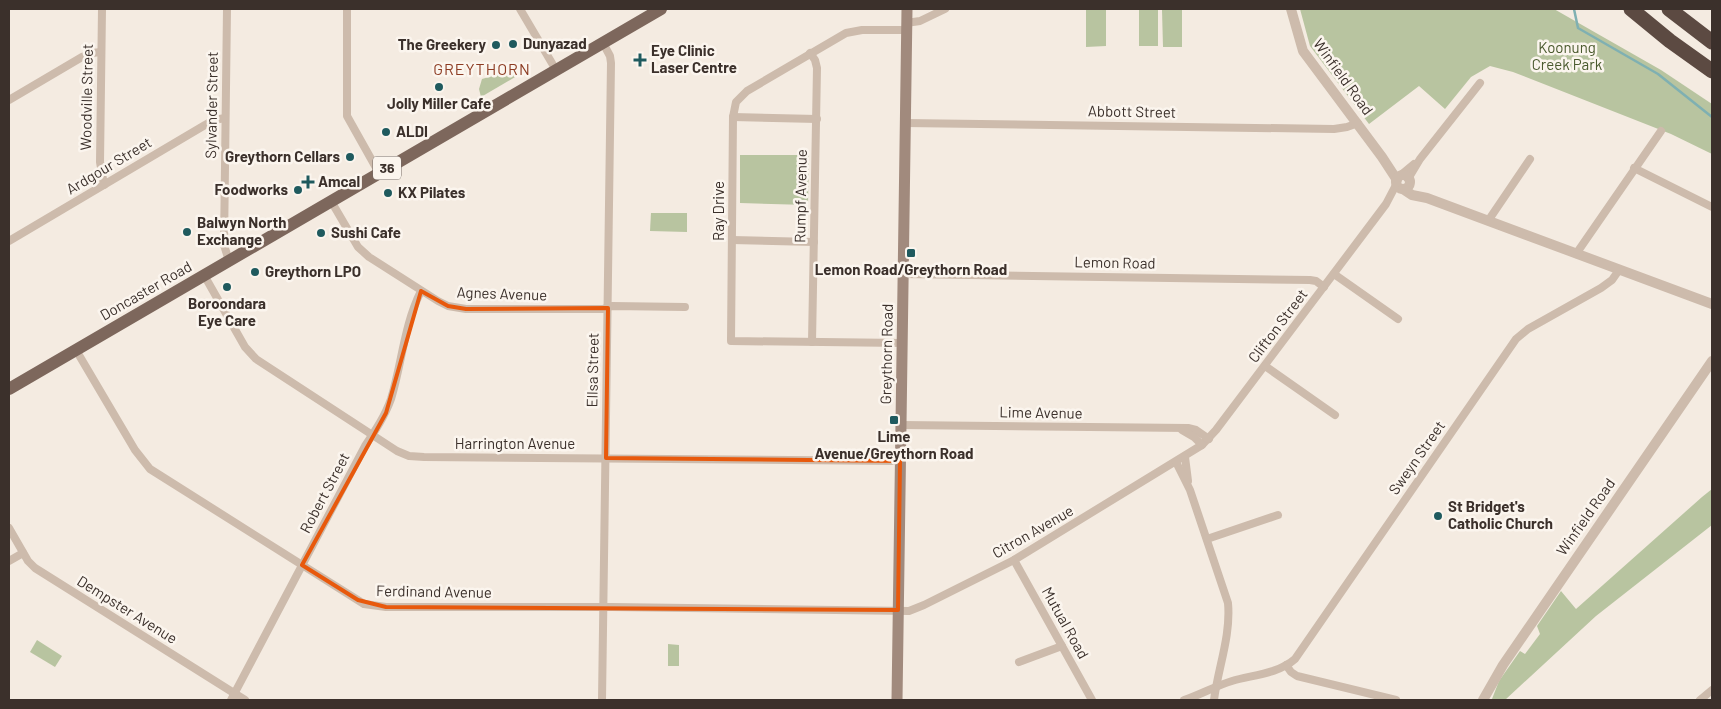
<svg xmlns="http://www.w3.org/2000/svg" width="1721" height="709" viewBox="0 0 1721 709" font-family="Barlow,sans-serif">
  <rect width="100%" height="100%" fill="#f4ebe1"/>
  <g fill="#b8c4a0">
    <polygon points="1086,9 1106,9 1106,46 1086,47"/>
    <rect x="1139" y="9" width="19" height="37"/>
    <polygon points="1300,9 1554,9 1661,70 1712,104 1712,154 1671,134 1513,72 1490,66 1471,77 1445,109 1419,86 1369,124 1310,46"/>
    <polygon points="1162,10 1182,10 1182,47 1163,47"/>
    <polygon points="506,72 522,73 481,97 479,89 482,79"/>
    <polygon points="740,155 809,155 808,205 740,203"/>
    <polygon points="651,213 687,213 687,232 650,231"/>
    <polygon points="1712,489 1712,525 1596,616 1505,700 1492,699 1499,681 1520,651 1525,654 1540,634 1537,626 1561,591 1576,609 1702,497"/>
    <polygon points="37,640 62,656 55,667 30,652"/>
    <polygon points="668,644 679,645 679,666 668,666"/>
  </g>
  <g fill="none" stroke-linecap="round" stroke-linejoin="round">
    <polyline stroke="#7fb0b2" stroke-width="2.5" points="1574,9 1578,28 1658,74 1712,117"/>
    <g stroke="#cdbbac" stroke-width="8">
      <polyline points="102,9 100,162 104,185"/>
      <polyline points="227,9 224,245 229,261"/>
      <polyline points="347,9 347,116 379,173"/>
      <polyline points="520,9 556,70"/>
      <polyline points="906,23 920,21 945,9"/>
      <polyline points="810,53 815,60 817,68 812,342"/>
      <polyline points="9,100 82,57 92,53 101,52"/>
      <polyline points="733,117 817,119"/>
      <polyline points="905,123 1334,129 1347,127 1358,123"/>
      <polyline points="1634,168 1712,207"/>
      <polyline points="1402,174 1414,164"/>
      <polyline points="1408,179 1420,159 1480,83"/>
      <polyline points="331,201 358,247 369,257 438,301 448,306 466,309 603,309 612,306 685,307"/>
      <polyline points="1488,221 1530,159"/>
      <polyline points="732,240 814,242"/>
      <polyline points="9,241 205,125 214,120 225,118"/>
      <polyline points="1576,254 1661,131"/>
      <polyline points="903,274 1310,280 1316,281 1324,287"/>
      <polyline points="1334,274 1398,319"/>
      <polyline points="204,275 245,347 256,359 397,451 409,456 424,457 900,461"/>
      <polyline points="902,343 731,341 733,117 736,102 747,91 846,33 862,30 906,30"/>
      <polyline points="76,350 135,450 150,469 364,604 386,607 612,607 909,611 924,605 1014,560 1202,445 1216,430 1386,204 1397,183"/>
      <polyline points="1265,366 1335,415"/>
      <polyline points="901,425 1188,428 1196,430 1209,439"/>
      <polyline points="1182,430 1194,437 1202,445"/>
      <polyline points="1185,457 1188,481"/>
      <path d="M1176,462L1190,490L1228,603C1231,636 1218,668 1214,700"/>
      <polyline points="9,528 28,561 35,568 245,700"/>
      <polyline points="1207,539 1278,515"/>
      <polyline points="1014,560 1092,700"/>
      <polyline points="9,561 23,553"/>
      <polyline points="1019,662 1062,646"/>
      <polyline points="1286,665 1291,672 1297,676 1396,700"/>
      <path d="M231,700L365,446C375,431 385,416 391,399C402,363 404,325 421,291"/>
      <polyline points="602,700 611,63 610,56 603,43"/>
      <path d="M1184,700C1200,695 1215,686 1232,681C1252,675 1278,674 1295,659L1516,339L1528,329L1601,288L1612,280L1619,270"/>
      <polyline points="1700,700 1712,690"/>
    </g>
    <g stroke="#cdbbac" stroke-width="10">
      <polyline points="1291,9 1303,51 1382,157 1397,180"/>
      <circle cx="1403" cy="182" r="7"/>
      <polyline points="1403,189 1412,195 1427,198 1712,304"/>
      <polyline points="1483,700 1503,665 1712,361"/>
    </g>
    <polyline stroke="#a18a7d" stroke-width="11" points="897,700 907,9"/>
    <polyline stroke="#7d675c" stroke-width="12" points="9,389 661,9"/>
    <g stroke="#5c4a42" stroke-width="15">
      <polyline points="1631,9 1670,41 1712,71"/>
      <polyline points="1669,9 1712,42"/>
    </g>
  </g>
  <path fill="none" stroke="#e8590c" stroke-width="4" stroke-linejoin="round" d="M421,291L448,306L466,309L608,308L606,458L900,461L898,610L386,607L358,600L302,565L386,413Z"/>
  <g fill="#1f5a5e" stroke="#fbf5ee" stroke-width="2">
    <circle cx="513" cy="44" r="5"/>
    <circle cx="496" cy="45" r="5"/>
    <path d="M637.5 52.5h5v5h5v5h-5v5h-5v-5h-5v-5h5z"/>
    <circle cx="439" cy="87" r="5"/>
    <circle cx="386" cy="132" r="5"/>
    <circle cx="350" cy="157" r="5"/>
    <path d="M305.5 174.5h5v5h5v5h-5v5h-5v-5h-5v-5h5z"/>
    <circle cx="298" cy="190" r="5"/>
    <circle cx="388" cy="193" r="5"/>
    <circle cx="187" cy="232" r="5"/>
    <circle cx="321" cy="233" r="5"/>
    <rect x="906" y="248" width="10" height="10" rx="2.5"/>
    <circle cx="255" cy="272" r="5"/>
    <circle cx="227" cy="287" r="5"/>
    <rect x="889" y="415" width="10" height="10" rx="2.5"/>
    <circle cx="1438" cy="516" r="5"/>
  </g>
  <g text-anchor="middle" stroke-width="5" stroke-linejoin="round" paint-order="stroke">
    <rect fill="#fbf5ee" stroke="#756b66" stroke-width="1" x="373" y="156.5" width="28" height="23" rx="4"/>
    <g font-size="14" font-weight="bold" fill="#3b302b">
      <text x="387" y="173">36</text>
    </g>
    <g font-size="15" font-weight="bold" fill="#3b302b" stroke="#fbf5ee" text-anchor="start">
      <text x="523" y="49">Dunyazad</text>
      <text x="486" y="50" text-anchor="end">The Greekery</text>
      <text x="651" y="56">Eye Clinic<tspan x="651" dy="17">Laser Centre</tspan></text>
      <text x="439" y="109" text-anchor="middle">Jolly Miller Cafe</text>
      <text x="396" y="137">ALDI</text>
      <text x="340" y="162" text-anchor="end">Greythorn Cellars</text>
      <text x="318" y="187">Amcal</text>
      <text x="288" y="195" text-anchor="end">Foodworks</text>
      <text x="398" y="198">KX Pilates</text>
      <text x="197" y="228">Balwyn North<tspan x="197" dy="17">Exchange</tspan></text>
      <text x="331" y="238">Sushi Cafe</text>
      <text x="911" y="275" text-anchor="middle">Lemon Road/Greythorn Road</text>
      <text x="265" y="277">Greythorn LPO</text>
      <text x="227" y="309" text-anchor="middle">Boroondara<tspan x="227" dy="17">Eye Care</tspan></text>
      <text x="894" y="442" text-anchor="middle">Lime<tspan x="894" dy="17">Avenue/Greythorn Road</tspan></text>
      <text x="1448" y="512">St Bridget's<tspan x="1448" dy="17">Catholic Church</tspan></text>
    </g>
    <g font-size="15" fill="#4a5a2e" stroke="#fbf5ee">
      <text x="1567" y="53">Koonung<tspan x="1567" dy="17">Creek Park</tspan></text>
    </g>
    <g font-size="15" fill="#3b302b" stroke="#fbf5ee">
      <text transform="translate(1343 77) rotate(54)" y="5">Winfield Road</text>
      <text transform="translate(87 97) rotate(-89)" y="5">Woodville Street</text>
      <text transform="translate(212 105) rotate(-89)" y="5">Sylvander Street</text>
      <text transform="translate(1132 112) rotate(1)" y="5">Abbott Street</text>
      <text transform="translate(109 166) rotate(-31)" y="5">Ardgour Street</text>
      <text transform="translate(801 196) rotate(-89)" y="5">Rumpf Avenue</text>
      <text transform="translate(719 211) rotate(-90)" y="5">Ray Drive</text>
      <text transform="translate(1115 263) rotate(1)" y="5">Lemon Road</text>
      <text transform="translate(146 291) rotate(-30)" y="5">Doncaster Road</text>
      <text transform="translate(502 294) rotate(2)" y="5">Agnes Avenue</text>
      <text transform="translate(1278 326) rotate(-53)" y="5">Clifton Street</text>
      <text transform="translate(887 354) rotate(-89)" y="5">Greythorn Road</text>
      <text transform="translate(593 370) rotate(-89)" y="5">Ellsa Street</text>
      <text transform="translate(1041 413) rotate(1)" y="5">Lime Avenue</text>
      <text x="515" y="449">Harrington Avenue</text>
      <text transform="translate(1417 458) rotate(-55)" y="5">Sweyn Street</text>
      <text transform="translate(325 493) rotate(-62)" y="5">Robert Street</text>
      <text transform="translate(1586 517) rotate(-55)" y="5">Winfield Road</text>
      <text transform="translate(1033 532) rotate(-30)" y="5">Citron Avenue</text>
      <text transform="translate(434 592) rotate(1)" y="5">Ferdinand Avenue</text>
      <text transform="translate(127 610) rotate(32)" y="5">Dempster Avenue</text>
      <text transform="translate(1065 623) rotate(61)" y="5">Mutual Road</text>
    </g>
    <g font-size="16" letter-spacing="1" fill="#8c3b22" stroke="#fbf5ee">
      <text x="482" y="75">GREYTHORN</text>
    </g>
  </g>
  <rect width="1721" height="709" fill="none" stroke="#3b302b" stroke-width="20"/>
</svg>
